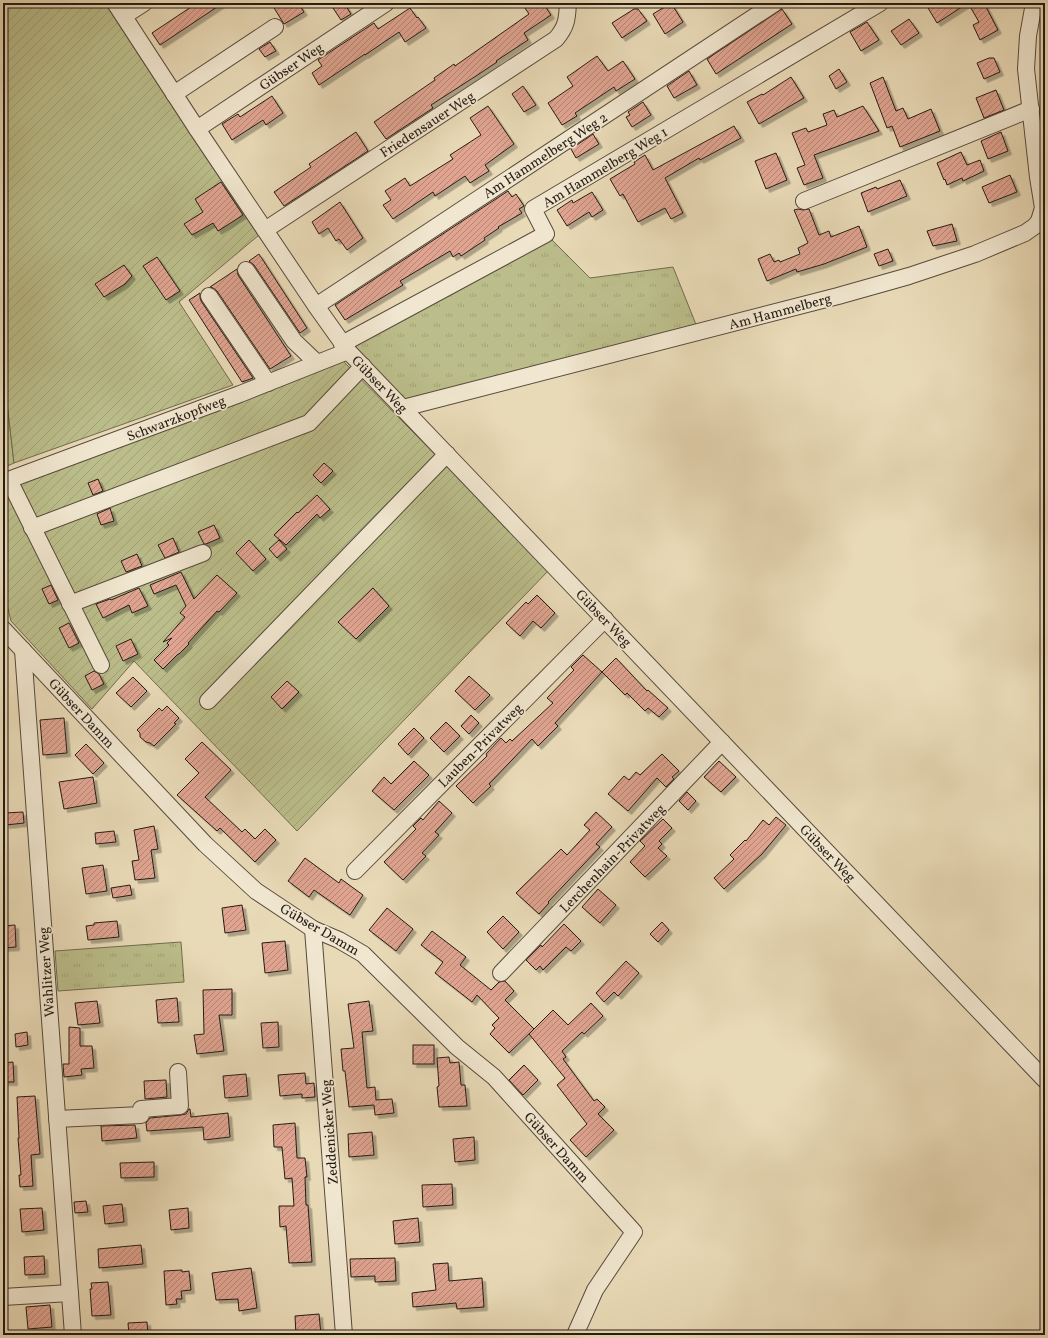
<svg xmlns="http://www.w3.org/2000/svg" width="1048" height="1338" viewBox="0 0 1048 1338" font-family="Vollkorn,serif">
  <defs>
    <pattern id="grass-tufts" width="24" height="20" patternUnits="userSpaceOnUse"><rect width="24" height="20" fill="#bbbe8b"/><path d="M3 7l-1-3M5 7V3M7 7l1-3M15 17l-1-3M17 17v-4M19 17l1-3" fill="none" stroke="#a1a377"/></pattern>
    <pattern id="garden-furrows" width="10" height="10" patternUnits="userSpaceOnUse"><rect width="10" height="10" fill="#bbbe8b"/><path d="M-1 1l2-2M0 10L10 0M9 11l2-2" fill="none" stroke="#a1a377"/></pattern>
    <pattern id="building-hatch" width="6" height="6" patternUnits="userSpaceOnUse"><rect width="6" height="6" fill="#e0a491"/><path d="M-1 1l2-2M0 6l6-6M5 7l2-2" fill="none" stroke="#b58575"/></pattern>
    <filter id="shadow"><feDropShadow dx="3.5" dy="3.5" stdDeviation="0" flood-color="#0004"/></filter>
  </defs>
  <rect width="100%" height="100%" fill="#e9dab7"/>
  <filter id="stains"><feTurbulence type="fractalNoise" baseFrequency=".005" numOctaves="4"/><feColorMatrix values="0 0 0 0 .2 0 0 0 0 .09 0 0 0 0 .02 0 0 0 .5 -.17"/></filter>
  <radialGradient id="worn" r=".72"><stop offset=".6" stop-color="#630" stop-opacity="0"/><stop offset="1" stop-color="#630" stop-opacity=".3"/></radialGradient>
  <g fill="url(#grass-tufts)" stroke="#706c4f">
    <polygon points="546,234 590,278 673,267 699,332 403,408 342,344"/>
    <polygon points="3,368 14,463 3,468"/>
    <polygon points="181,942 184,982 58,991 55,951"/>
  </g>
  <g fill="url(#garden-furrows)" stroke="#706c4f">
    <polygon points="3,3 115,3 265,230 179,302 233,385 14,463 3,368"/>
    <polygon points="340,358 549,570 297,831 134,661 92,709 11,621 3,589 3,490"/>
  </g>
  <g fill="url(#building-hatch)" stroke="#261b13" filter="url(#shadow)">
    <polygon points="197,3 223,3 160,45 152,33"/>
    <polygon points="271,3 298,3 304,12 284,24"/>
    <polygon points="341,3 344,3 351,14 341,20 333,8"/>
    <polygon points="532,3 543,3 551,15 524,33 528,40 496,61 497,62 479,74 431,105 433,108 386,139 374,122 435,80 434,78 454,64 455,66 529,14 525,8"/>
    <polygon points="671,3 683,22 665,34 653,14"/>
    <polygon points="925,3 968,3 937,23"/>
    <polygon points="968,3 984,3 998,30 980,40 973,25 979,22"/>
    <polygon points="410,8 417,18 418,17 426,28 405,42 399,32 365,55 365,54 319,85 312,73 322,66 318,60 374,23 378,29"/>
    <polygon points="634,9 638,9 647,21 622,38 612,23"/>
    <polygon points="782,9 792,24 716,74 707,59"/>
    <polygon points="909,19 919,33 901,45 891,31"/>
    <polygon points="867,22 879,40 861,51 850,32"/>
    <polygon points="270,42 276,51 265,57 259,49"/>
    <polygon points="597,56 608,71 623,61 635,79 616,91 614,87 575,113 577,116 562,125 548,103 573,86 567,77"/>
    <polygon points="989,58 994,58 1000,72 984,79 977,63"/>
    <polygon points="839,69 847,82 836,89 829,76"/>
    <polygon points="689,71 697,85 674,98 667,86"/>
    <polygon points="791,77 804,98 759,124 747,102 762,94 763,95"/>
    <polygon points="883,77 896,111 903,108 908,119 931,109 940,131 900,147 892,126 887,128 870,83"/>
    <polygon points="523,86 536,105 524,112 512,94"/>
    <polygon points="996,90 1004,110 984,118 976,98"/>
    <polygon points="272,96 283,113 266,125 263,120 232,140 222,124 238,114 240,117"/>
    <polygon points="643,102 651,115 632,127 626,117 630,115 628,112"/>
    <polygon points="488,106 514,144 485,165 489,171 470,183 465,176 435,196 433,192 393,219 383,205 391,200 385,191 405,178 410,186 453,159 450,155 481,135 470,118"/>
    <polygon points="863,106 879,131 814,155 823,178 804,185 797,168 805,165 792,133 806,128 808,132 827,125 823,114 834,110 837,117"/>
    <polygon points="734,126 741,138 700,160 699,158 665,178 683,213 671,219 665,208 638,222 623,194 620,196 610,179 635,164 634,162 645,155 653,170"/>
    <polygon points="356,132 368,151 284,206 274,192 311,167 309,164"/>
    <polygon points="1001,132 1008,151 988,159 981,141"/>
    <polygon points="593,134 599,144 576,158 571,149"/>
    <polygon points="961,152 967,165 980,160 984,171 963,181 962,178 947,185 945,179 944,180 937,163"/>
    <polygon points="776,153 787,180 766,189 755,161"/>
    <polygon points="1010,175 1017,192 989,203 982,187"/>
    <polygon points="900,180 907,196 868,212 861,193 876,187 877,189"/>
    <polygon points="221,182 243,215 218,231 213,223 192,235 184,224 203,212 195,199"/>
    <polygon points="508,191 512,197 516,194 524,206 519,209 522,213 498,227 499,228 484,238 485,240 461,256 459,253 453,257 450,251 400,281 403,285 345,320 335,305"/>
    <polygon points="592,192 603,210 592,217 589,212 567,226 557,210 572,200 573,203"/>
    <polygon points="340,202 363,238 347,250 339,239 336,241 328,228 319,234 312,222"/>
    <polygon points="798,209 803,210 809,209 819,235 829,231 831,237 859,226 867,247 824,264 797,272 796,269 767,281 758,259 770,254 774,262 779,260 780,262 800,254 798,248 808,243 794,210"/>
    <polygon points="952,224 957,241 933,246 927,231"/>
    <polygon points="888,249 893,261 879,266 874,254"/>
    <polygon points="259,254 307,328 300,333 254,265 249,261"/>
    <polygon points="157,257 180,291 166,300 143,266"/>
    <polygon points="124,265 132,276 125,284 104,297 95,284"/>
    <polygon points="237,269 238,275 291,356 270,369 217,291 213,288 210,287"/>
    <polygon points="200,293 200,297 201,301 253,378 242,382 189,300"/>
    <polygon points="324,463 333,471 321,483 313,475"/>
    <polygon points="98,479 103,491 93,495 88,483"/>
    <polygon points="317,495 330,509 320,518 317,514 286,545 274,535 297,512 298,513"/>
    <polygon points="110,508 114,521 101,525 97,514"/>
    <polygon points="214,525 220,538 206,544 204,544 198,532"/>
    <polygon points="173,538 179,552 165,558 158,545"/>
    <polygon points="249,540 266,559 253,571 236,553"/>
    <polygon points="279,540 287,549 277,558 269,549"/>
    <polygon points="137,554 142,566 126,572 121,561"/>
    <polygon points="181,572 194,599 217,575 237,593 219,612 217,611 188,643 189,644 179,654 178,654 163,669 154,660 169,645 167,643 172,638 163,642 185,617 180,613 186,606 176,585 154,594 150,585"/>
    <polygon points="51,585 58,600 49,604 42,589"/>
    <polygon points="139,588 148,606 132,613 129,605 103,618 96,604 110,599 111,600"/>
    <polygon points="373,588 389,606 356,639 338,622"/>
    <polygon points="537,595 555,613 541,628 533,621 520,636 506,623 526,602 528,604"/>
    <polygon points="69,623 79,643 69,648 59,628"/>
    <polygon points="131,639 138,654 123,661 116,646"/>
    <polygon points="583,655 602,672 555,723 558,726 538,746 532,739 489,784 491,786 473,803 456,786 487,756 486,754 501,738 506,743 510,739 512,741 553,703 547,698 574,670 571,667"/>
    <polygon points="616,658 647,691 648,690 668,708 659,717 648,708 645,711 627,693 625,695 602,672"/>
    <polygon points="94,671 99,674 104,684 92,690 85,676"/>
    <polygon points="469,676 490,695 475,710 455,691"/>
    <polygon points="133,677 147,691 131,707 116,693"/>
    <polygon points="287,681 299,692 282,709 271,697"/>
    <polygon points="167,706 179,718 174,723 176,724 154,746 150,743 146,742 140,737 140,733 137,730 159,708 162,711"/>
    <polygon points="471,715 479,723 469,734 461,726"/>
    <polygon points="64,718 67,753 43,755 40,720"/>
    <polygon points="446,722 460,736 444,752 430,738"/>
    <polygon points="414,728 424,738 408,755 398,744"/>
    <polygon points="202,742 231,770 205,797 242,832 245,829 255,839 265,829 276,840 255,862 220,828 217,831 177,795 199,773 185,759"/>
    <polygon points="86,744 104,763 93,774 75,755"/>
    <polygon points="662,754 679,771 672,777 674,779 666,787 657,778 628,811 608,794 624,776 629,780 636,772 640,775"/>
    <polygon points="414,761 429,775 394,810 372,791 384,777 391,784"/>
    <polygon points="719,761 736,777 721,792 704,777"/>
    <polygon points="93,777 97,803 64,809 59,782"/>
    <polygon points="687,792 696,801 688,810 679,801"/>
    <polygon points="439,801 452,813 435,832 439,835 422,853 426,856 403,880 384,862 416,829 413,826 421,818 423,820"/>
    <polygon points="23,812 24,823 6,825 5,813"/>
    <polygon points="596,812 612,827 596,844 600,847 548,902 549,903 539,914 516,893 561,849 567,855 590,830 584,825"/>
    <polygon points="776,817 786,825 762,854 724,889 714,878 734,859 730,855 745,840 746,841 763,820 769,825"/>
    <polygon points="663,819 672,828 659,841 662,844 658,848 667,856 645,877 630,862 645,846 640,841"/>
    <polygon points="154,826 158,849 151,850 155,878 135,880 132,861 139,860 134,830"/>
    <polygon points="114,831 116,842 96,844 95,833"/>
    <polygon points="305,858 339,883 341,879 363,895 350,915 314,890 309,897 288,881"/>
    <polygon points="103,865 107,891 86,894 82,868"/>
    <polygon points="130,885 132,895 113,898 111,888"/>
    <polygon points="598,889 616,905 600,923 582,907"/>
    <polygon points="242,905 246,930 225,933 222,908"/>
    <polygon points="387,908 413,929 396,951 369,930"/>
    <polygon points="503,916 519,932 503,949 487,932"/>
    <polygon points="117,921 119,937 88,940 86,926 94,925 94,923"/>
    <polygon points="662,922 669,930 658,942 650,934"/>
    <polygon points="564,924 581,941 571,951 566,947 543,970 540,966 536,970 526,960 541,945 542,947"/>
    <polygon points="15,925 16,947 3,948 3,926"/>
    <polygon points="432,931 466,957 460,965 491,990 499,982 505,981 514,991 505,1000 534,1029 509,1053 490,1034 495,1028 492,1025 499,1018 477,995 472,1002 435,973 443,962 421,945"/>
    <polygon points="285,941 288,970 265,973 262,943"/>
    <polygon points="626,961 639,973 618,996 614,992 604,1002 596,993"/>
    <polygon points="232,989 232,1015 219,1015 224,1051 197,1054 194,1035 204,1034 203,990"/>
    <polygon points="177,998 179,1022 158,1023 156,1000"/>
    <polygon points="97,1001 100,1023 78,1025 75,1003"/>
    <polygon points="369,1001 373,1031 362,1032 367,1088 375,1087 376,1100 392,1099 394,1113 375,1115 374,1105 349,1107 345,1071 343,1071 341,1049 354,1048 348,1004"/>
    <polygon points="591,1003 603,1016 584,1034 582,1032 562,1051 566,1057 563,1059 594,1101 597,1099 605,1107 598,1114 614,1130 586,1157 570,1140 587,1124 557,1085 565,1078 529,1034 553,1010 568,1025"/>
    <polygon points="278,1022 279,1047 263,1048 261,1023"/>
    <polygon points="69,1027 80,1028 80,1046 92,1046 94,1068 81,1069 82,1075 64,1077 63,1064 69,1064"/>
    <polygon points="27,1032 28,1045 16,1047 15,1034"/>
    <rect x="413" y="1045" width="21" height="19"/>
    <polygon points="449,1057 450,1063 459,1062 461,1085 465,1085 467,1106 439,1107 437,1087 439,1086 437,1058"/>
    <polygon points="13,1062 14,1082 3,1082 3,1063"/>
    <polygon points="524,1065 538,1080 523,1095 509,1080"/>
    <polygon points="305,1073 306,1084 314,1083 315,1097 302,1098 302,1094 280,1096 278,1075"/>
    <polygon points="246,1074 248,1096 225,1098 223,1076"/>
    <polygon points="166,1080 167,1097 145,1099 144,1081"/>
    <polygon points="35,1096 40,1154 31,1155 33,1186 20,1187 19,1175 21,1175 18,1138 19,1138 17,1097"/>
    <polygon points="189,1109 190,1109 191,1117 228,1113 230,1137 204,1140 203,1127 147,1131 146,1123 150,1118 181,1115 186,1114"/>
    <polygon points="295,1123 297,1158 305,1158 307,1177 305,1177 306,1205 308,1205 312,1262 289,1263 286,1226 280,1227 279,1206 294,1206 292,1178 285,1179 282,1147 274,1147 273,1125"/>
    <polygon points="135,1125 137,1138 102,1141 101,1126"/>
    <polygon points="372,1132 374,1155 349,1157 348,1134"/>
    <polygon points="474,1137 475,1160 455,1162 453,1139"/>
    <polygon points="154,1162 154,1177 121,1178 120,1163"/>
    <polygon points="452,1184 453,1205 423,1207 422,1185"/>
    <polygon points="86,1201 88,1212 75,1213 74,1202"/>
    <polygon points="122,1204 124,1222 105,1224 103,1206"/>
    <polygon points="42,1208 44,1230 22,1232 20,1209"/>
    <polygon points="188,1208 189,1228 171,1230 169,1210"/>
    <polygon points="418,1218 420,1242 395,1244 393,1221"/>
    <polygon points="141,1245 143,1264 99,1268 98,1249"/>
    <polygon points="44,1256 45,1274 25,1275 24,1257"/>
    <polygon points="395,1258 396,1281 375,1282 375,1276 351,1277 350,1259"/>
    <polygon points="448,1263 449,1281 482,1278 484,1307 457,1309 456,1303 413,1307 412,1293 436,1290 433,1264"/>
    <polygon points="251,1268 257,1308 239,1311 238,1299 216,1300 212,1273"/>
    <polygon points="182,1270 182,1272 189,1271 191,1290 181,1291 182,1299 176,1299 177,1304 166,1305 164,1271"/>
    <polygon points="108,1282 111,1315 92,1316 90,1289 92,1289 91,1283"/>
    <polygon points="50,1305 52,1327 28,1329 26,1307"/>
    <polygon points="319,1314 321,1335 296,1335 295,1316"/>
    <polygon points="147,1322 148,1335 129,1335 128,1323"/>
  </g>
  <g fill="none" stroke-linecap="round" stroke-linejoin="round">
    <defs>
      <g id="minor">
        <polyline points="115,3 197,129 316,306 348,351 1045,1080"/>
        <polyline points="124,16 144,3"/>
        <polyline points="174,94 275,27"/>
        <polyline points="197,129 386,3"/>
        <polyline points="804,201 1031,109"/>
        <path d="M265,230L556,39C567,26 567,19 568,3"/>
        <polyline points="246,270 294,341 317,363"/>
        <polyline points="209,296 268,383"/>
        <polyline points="316,306 775,3"/>
        <polyline points="342,344 546,234 533,209 880,3"/>
        <polyline points="403,408 838,296 909,276 975,254 1025,233 1035,226 1039,221 1043,208 1038,177 1026,69 1028,36 1034,3"/>
        <polyline points="9,480 101,665"/>
        <polyline points="3,482 240,394 348,351"/>
        <polyline points="32,528 309,423 363,366"/>
        <polyline points="70,604 203,553"/>
        <polyline points="3,629 205,844 256,891 313,929 339,940 363,954 457,1047 494,1077 634,1232 595,1290 575,1335"/>
        <polyline points="23,650 73,1335"/>
        <polyline points="208,701 447,454"/>
        <polyline points="355,871 605,619"/>
        <polyline points="313,929 344,1335"/>
        <polyline points="501,973 722,742"/>
        <polyline points="57,1119 141,1115 141,1109 180,1106 178,1072"/>
        <polyline points="3,1297 70,1293"/>
      </g>
    </defs>
    <use href="#minor" stroke="#574b3c" stroke-width="18"/>
    <use href="#minor" stroke="#f1e7d0" stroke-width="16"/>
  </g>
  <g text-anchor="middle" stroke-width="3.5" stroke-linejoin="round" paint-order="stroke">
    <g font-size="14" fill="#261b13" stroke="#f1e7d0">
      <text transform="translate(291 66) rotate(-34)" y="5">Gübser Weg</text>
      <text transform="translate(427 124) rotate(-33)" y="5">Friedensauer Weg</text>
      <text transform="translate(545 155) rotate(-33)" y="5">Am Hammelberg Weg 2</text>
      <text transform="translate(605 167) rotate(-31)" y="5">Am Hammelberg Weg 1</text>
      <text transform="translate(780 311) rotate(-15)" y="5">Am Hammelberg</text>
      <text transform="translate(380 384) rotate(46)" y="5">Gübser Weg</text>
      <text transform="translate(176 418) rotate(-21)" y="5">Schwarzkopfweg</text>
      <text transform="translate(604 618) rotate(46)" y="5">Gübser Weg</text>
      <text transform="translate(82 713) rotate(47)" y="5">Gübser Damm</text>
      <text transform="translate(480 745) rotate(-45)" y="5">Lauben-Privatweg</text>
      <text transform="translate(828 853) rotate(46)" y="5">Gübser Weg</text>
      <text transform="translate(612 858) rotate(-46)" y="5">Lerchenhain-Privatweg</text>
      <text transform="translate(320 929) rotate(30)" y="5">Gübser Damm</text>
      <text transform="translate(46 972) rotate(-94)" y="5">Wahlitzer Weg</text>
      <text transform="translate(329 1132) rotate(-94)" y="5">Zeddenicker Weg</text>
      <text transform="translate(557 1147) rotate(48)" y="5">Gübser Damm</text>
    </g>
  </g>
  <rect width="1048" height="1338" fill="none" stroke="#e9dab7" stroke-width="16"/>
  <rect x="4" y="4" width="1040" height="1330" fill="none" stroke="#261b13" stroke-width="2"/>
  <rect x="8" y="8" width="1032" height="1322" fill="none" stroke="#261b13"/>
  <rect width="100%" height="100%" filter="url(#stains)"/>
  <rect width="100%" height="100%" fill="url(#worn)"/>
</svg>
